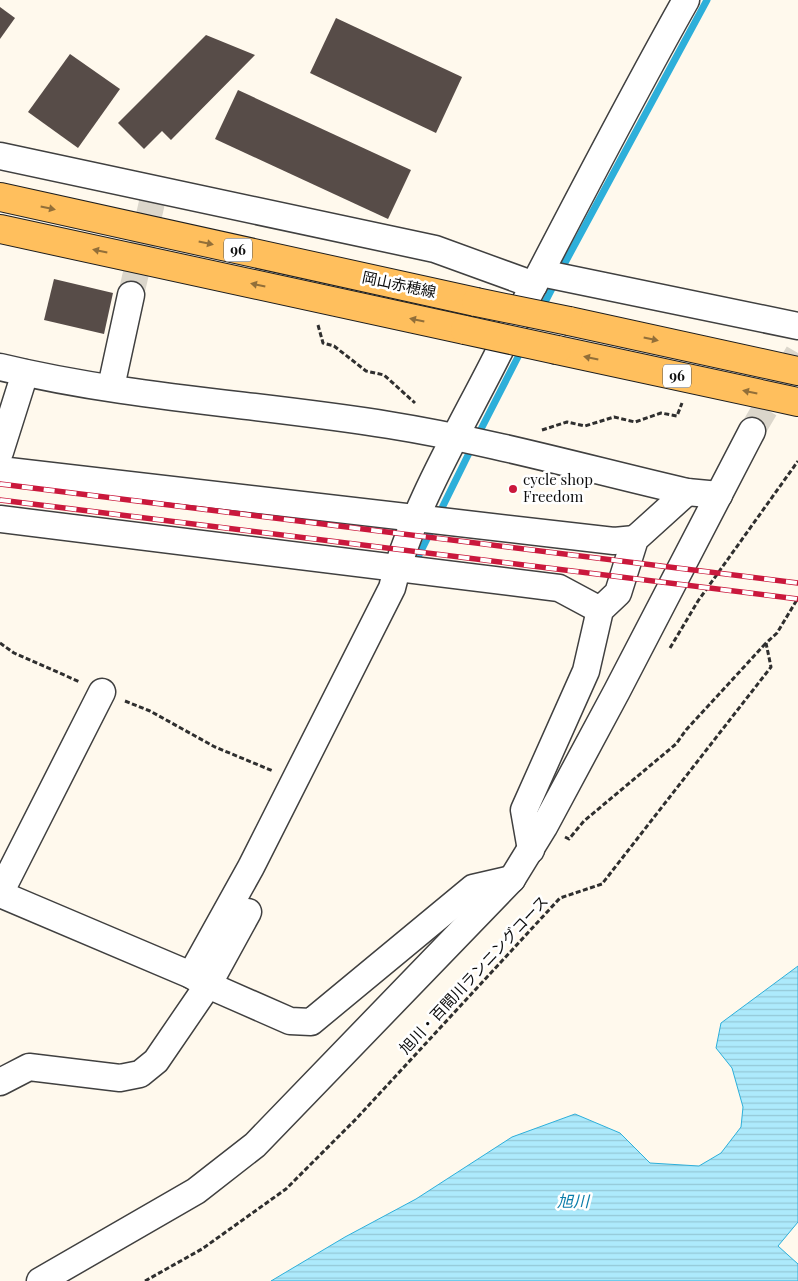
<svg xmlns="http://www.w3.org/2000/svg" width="798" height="1281" viewBox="0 0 798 1281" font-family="'Playfair Display','Noto Sans JP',serif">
  <defs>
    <pattern id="water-rules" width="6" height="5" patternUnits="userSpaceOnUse" patternTransform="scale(1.25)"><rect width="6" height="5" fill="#adeafc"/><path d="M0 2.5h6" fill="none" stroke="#94c8d7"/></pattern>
  </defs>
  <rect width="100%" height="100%" fill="#fff9ed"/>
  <polygon fill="url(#water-rules)" stroke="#2dafda" points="798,966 798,1222 778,1246 798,1264 798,1281 271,1281 345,1237 416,1199 512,1137 575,1114 620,1133 650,1163 699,1166 721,1153 741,1127 743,1107 732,1068 716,1048 721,1023"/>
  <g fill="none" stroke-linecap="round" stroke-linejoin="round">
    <g stroke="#2dafda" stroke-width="7">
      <polyline points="560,272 707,0"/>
      <polyline points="541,310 556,281"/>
      <polyline points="477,437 522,349"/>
      <polyline points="438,516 472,447"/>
      <polyline points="414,565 434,525"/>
    </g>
  </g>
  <g fill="#574c48">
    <polygon points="0,7 15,18 0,39"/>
    <polygon points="336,18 462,77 436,133 310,73"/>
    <polygon points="206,35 255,55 171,140 162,131 144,149 118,123"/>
    <polygon points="70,54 120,89 78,148 28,112"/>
    <polygon points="238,90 411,170 388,219 215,139"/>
    <polygon points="54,279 113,293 104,334 44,320"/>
  </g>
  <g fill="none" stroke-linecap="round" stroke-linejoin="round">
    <g stroke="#dbd6cb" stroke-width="26" stroke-dasharray="26 13" stroke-linecap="butt">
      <polyline points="131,295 155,189"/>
      <polyline points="752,431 798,353"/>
    </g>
    <defs>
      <g id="minor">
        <polyline points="0,156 435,249 534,285"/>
        <polyline points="541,273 798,326"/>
        <path d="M0,367C128,398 259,404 389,425C489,441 588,469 687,492L719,495"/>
        <polyline points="111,387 131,295"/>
        <polyline points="0,452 25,373"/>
        <polyline points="0,470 614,541 635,539"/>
        <polyline points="0,519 559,588 600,610"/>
        <polyline points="531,850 524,810 586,671 600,610 618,593 635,539 687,492"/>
        <polyline points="0,893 102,692"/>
        <polyline points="0,894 191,975 208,985 290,1021 311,1022 473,888 512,879"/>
        <path d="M191,975L251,867L392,588C411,510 462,426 498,354C560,235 620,117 686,0"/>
        <polyline points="0,1082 29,1067 120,1078 140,1074 156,1061 208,985 248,912"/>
        <polyline points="40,1281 196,1191 255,1145 512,879 544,827 617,691 752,431"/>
      </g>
      <g id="primary">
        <polyline points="0,197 476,302"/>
        <polyline points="0,229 465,330"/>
        <polyline points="569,321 798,371"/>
        <polyline points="557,350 798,402"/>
      </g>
    </defs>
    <use href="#minor" stroke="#404040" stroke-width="29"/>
    <use href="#primary" stroke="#1e1e1e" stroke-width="30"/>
    <g stroke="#2f2f2f" stroke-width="3" stroke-dasharray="5 2.5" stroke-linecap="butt">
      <polyline points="318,325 323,343 334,346 366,371 384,375 415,403"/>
      <polyline points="542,430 567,422 585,426 614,417 635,422 661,413 677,416 682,403"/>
      <polyline points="0,643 14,653 80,682"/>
      <polyline points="670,648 698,601 798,461"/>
      <polyline points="125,701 150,711 215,747 273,771"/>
      <polyline points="565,837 569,839 584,821 676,744 686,730 766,643"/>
      <polyline points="145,1281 202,1249 286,1189 356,1119 560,898 602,884 771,667 766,643 777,633 798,598"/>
    </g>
    <use href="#minor" stroke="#fff" stroke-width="26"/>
    <use href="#primary" stroke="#ffbf5d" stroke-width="28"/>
    <defs>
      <g id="rail">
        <polyline points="0,484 798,583"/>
        <polyline points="0,500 798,599"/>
      </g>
    </defs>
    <use href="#rail" stroke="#ca183c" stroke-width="5.5"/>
    <use href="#rail" stroke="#fff" stroke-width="4" stroke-dasharray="11" stroke-linecap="butt"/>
    <defs>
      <g id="primary-bridge">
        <polyline points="476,302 569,321"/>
        <polyline points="465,330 557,350"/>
      </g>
    </defs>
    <use href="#primary-bridge" stroke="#1e1e1e" stroke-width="30" stroke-linecap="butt"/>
    <use href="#primary-bridge" stroke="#ffbf5d" stroke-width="28"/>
  </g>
  <defs><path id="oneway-solid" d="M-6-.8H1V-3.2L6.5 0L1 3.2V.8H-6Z" transform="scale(1.25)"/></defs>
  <g fill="#926f39">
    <use href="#oneway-solid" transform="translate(48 208) rotate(12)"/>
    <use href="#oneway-solid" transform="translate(206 243) rotate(12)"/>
    <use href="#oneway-solid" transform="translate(100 251) rotate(-168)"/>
    <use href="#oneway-solid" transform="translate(258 285) rotate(-168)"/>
    <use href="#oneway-solid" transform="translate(417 320) rotate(-168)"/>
    <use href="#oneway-solid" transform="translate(651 339) rotate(12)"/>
    <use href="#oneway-solid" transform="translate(591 358) rotate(-168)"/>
    <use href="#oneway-solid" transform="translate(750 392) rotate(-168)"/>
  </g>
  <circle fill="#ca183c" stroke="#fff" stroke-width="2" cx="513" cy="489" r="5"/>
  <g text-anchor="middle" stroke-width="5" stroke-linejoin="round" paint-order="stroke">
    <g fill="#fff" stroke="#565656" stroke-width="1">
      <rect x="224" y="238.5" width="28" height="23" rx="4"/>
      <rect x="663" y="364.5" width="28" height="23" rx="4"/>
    </g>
    <g font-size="14" font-weight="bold" fill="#0d0d0d">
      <text x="238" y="255">96</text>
      <text x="677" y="381">96</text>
    </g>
    <g font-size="15" fill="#0d0d0d" stroke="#fff">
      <text transform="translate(399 285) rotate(12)" y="5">岡山赤穂線</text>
      <text transform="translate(474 975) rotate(-47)" y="5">旭川・百間川ランニングコース</text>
    </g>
    <g font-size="15" fill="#0d0d0d" stroke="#fff" text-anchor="start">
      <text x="523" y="485">cycle shop<tspan x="523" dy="17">Freedom</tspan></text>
    </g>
    <g font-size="16" font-style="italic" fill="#0b7daa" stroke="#fff">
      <text x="573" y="1207">旭川</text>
    </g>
  </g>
</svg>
